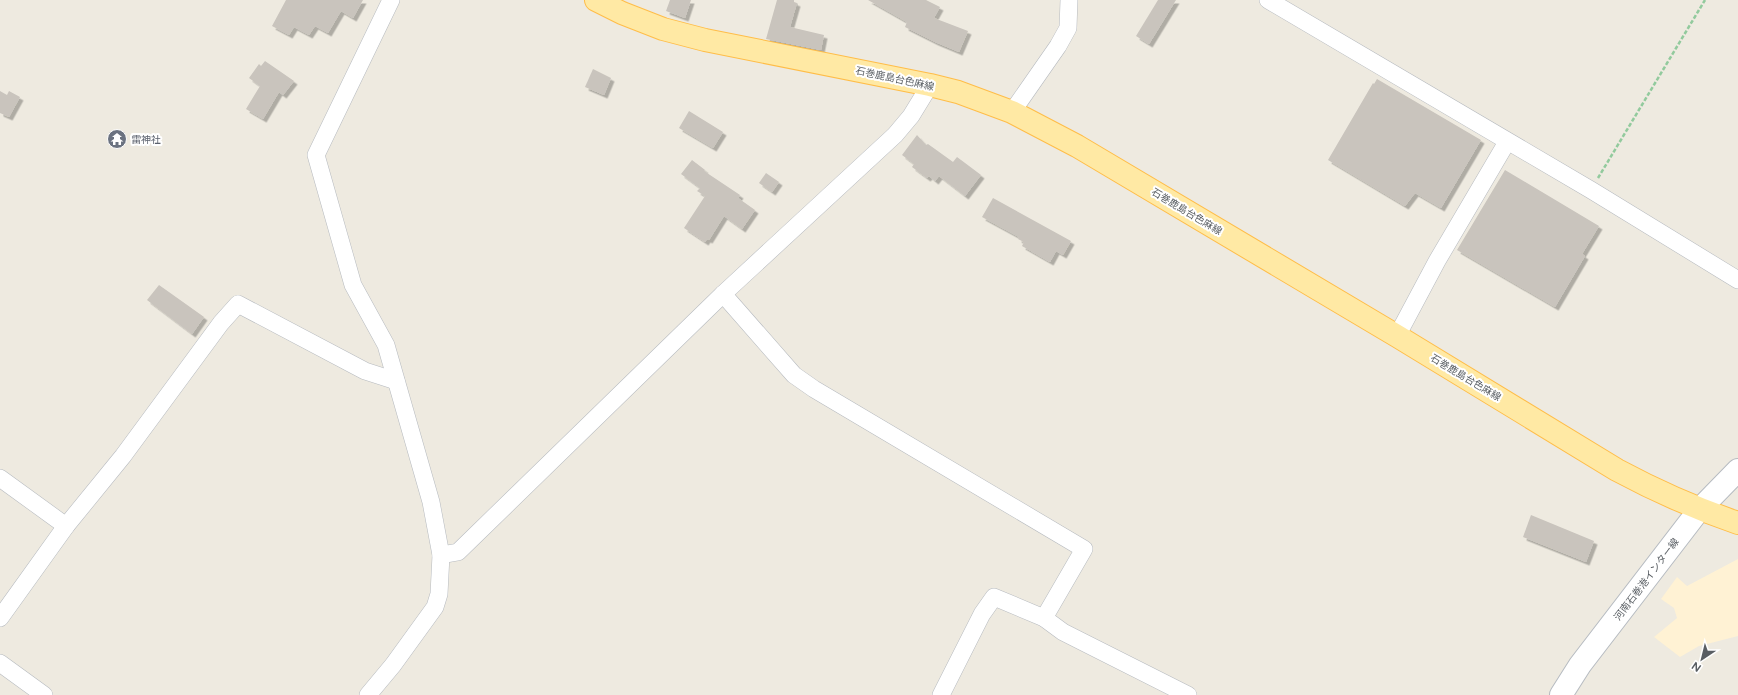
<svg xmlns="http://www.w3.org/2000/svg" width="1738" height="695" viewBox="0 0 1738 695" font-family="Figtree,'Noto Sans JP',sans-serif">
  <defs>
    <filter id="shadow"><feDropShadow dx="3.5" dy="3.5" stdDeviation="0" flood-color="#0004"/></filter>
  </defs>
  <rect width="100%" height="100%" fill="#eeeae0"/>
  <polygon fill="#fff2d4" points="1738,559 1738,636 1699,646 1680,657 1654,637 1677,618 1674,608 1661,599 1677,577 1687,586"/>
  <g fill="#c9c4bd" filter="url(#shadow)">
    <polygon points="286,0 363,0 353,18 341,11 328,33 315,26 309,35 294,27 289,35 272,26"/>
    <polygon points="670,0 691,0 685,18 666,11"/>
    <polygon points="777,0 794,0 794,2 797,3 790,27 824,35 821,50 766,39"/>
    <polygon points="868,0 926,0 940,7 934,18 968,31 959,52 935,42 905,27 907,22"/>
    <polygon points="1158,0 1176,0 1149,44 1136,36"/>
    <polygon points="265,61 294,81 283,95 279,92 263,119 246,109 260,86 249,78 259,64 261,66"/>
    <polygon points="593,69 611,78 604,95 585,87"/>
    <polygon points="1377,79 1481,140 1441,208 1415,193 1405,206 1328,160 1373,83 1374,84"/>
    <polygon points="0,91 7,95 9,91 20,97 9,117 0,113"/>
    <polygon points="689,111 723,132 713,148 679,128"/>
    <polygon points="917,135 926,145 928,144 953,162 957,157 981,175 965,196 939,176 935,181 929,176 927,178 912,167 914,164 902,155"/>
    <polygon points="692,160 705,170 704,171 740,195 738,198 755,210 742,229 724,216 709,240 707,239 705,242 684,228 705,196 697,191 700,188 681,174"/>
    <polygon points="1505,170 1599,226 1582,254 1585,256 1555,307 1457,250"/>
    <polygon points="766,173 779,182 772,192 759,183"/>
    <polygon points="993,198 1071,241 1063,255 1056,251 1050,262 1022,246 1024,242 1018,239 1019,237 982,217"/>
    <polygon points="159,285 204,317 192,334 147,300"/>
    <polygon points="1531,515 1594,541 1586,562 1523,537"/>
  </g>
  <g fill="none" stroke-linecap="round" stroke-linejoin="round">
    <defs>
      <g id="street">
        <polyline points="1268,0 1591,190 1738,280"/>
        <polyline points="1012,112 1058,46 1068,28 1069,0"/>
        <polyline points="723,294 794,375 814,389 1084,549 1044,618"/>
        <polyline points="1397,336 1437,261 1507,142"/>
        <polyline points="0,478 66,526"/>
        <polyline points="441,555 458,552 723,294 895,135 911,116 930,85"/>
        <polyline points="0,618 66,526 123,456 221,323 238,304 365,371 396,381"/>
        <polyline points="0,663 44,695"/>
        <polyline points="368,695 393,665 435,607 439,594 441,555 431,502 386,345 353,285 316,155 391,0"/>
        <polyline points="941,695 982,614 994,597 1044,618 1063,632 1188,695"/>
      </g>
      <polyline id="secondary" points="1561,695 1580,665 1699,510 1738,470"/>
      <path id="primary" d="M596,0L622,13L663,29L705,40L930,85L958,92L1012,112L1077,146L1397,336L1617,470C1658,492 1694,508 1738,523"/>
    </defs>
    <use href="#street" stroke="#b6babf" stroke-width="18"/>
    <use href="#secondary" stroke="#b6bbc1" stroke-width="24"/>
    <use href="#primary" stroke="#ffbd48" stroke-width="24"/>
    <polyline stroke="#92ca9d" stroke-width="2.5" stroke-dasharray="4 2" stroke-linecap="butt" points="1598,178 1705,0"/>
    <use href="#street" stroke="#fff" stroke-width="17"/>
    <use href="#secondary" stroke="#fff" stroke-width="22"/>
    <use href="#primary" stroke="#ffe9a4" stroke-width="22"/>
  </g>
  <defs>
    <symbol id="temple-disc" viewBox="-11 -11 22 22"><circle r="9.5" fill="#6b7280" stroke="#fff"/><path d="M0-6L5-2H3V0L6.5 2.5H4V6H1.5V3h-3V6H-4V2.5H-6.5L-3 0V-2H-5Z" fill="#fff"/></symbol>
  </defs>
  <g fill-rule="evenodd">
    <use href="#temple-disc" x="106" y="128" width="22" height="22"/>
  </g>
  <g text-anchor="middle" stroke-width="4" stroke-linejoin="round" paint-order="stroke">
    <g font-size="10" fill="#595e63" stroke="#fff">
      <text transform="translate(895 78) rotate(12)" y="4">石巻鹿島台色麻線</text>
      <text transform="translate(1187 211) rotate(31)" y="4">石巻鹿島台色麻線</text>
      <text transform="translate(1466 377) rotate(31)" y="4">石巻鹿島台色麻線</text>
      <text transform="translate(1646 579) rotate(-53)" y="4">河南石巻港インター線</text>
    </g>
    <g font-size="10" fill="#5b616d" stroke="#fff" text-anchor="start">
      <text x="131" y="143">雷神社</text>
    </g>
  </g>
  <g transform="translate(1702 659) rotate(215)" stroke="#ffffff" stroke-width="3" paint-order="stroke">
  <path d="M0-3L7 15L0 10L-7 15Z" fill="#595e63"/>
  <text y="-6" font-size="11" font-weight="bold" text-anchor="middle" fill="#595e63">N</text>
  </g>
</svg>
